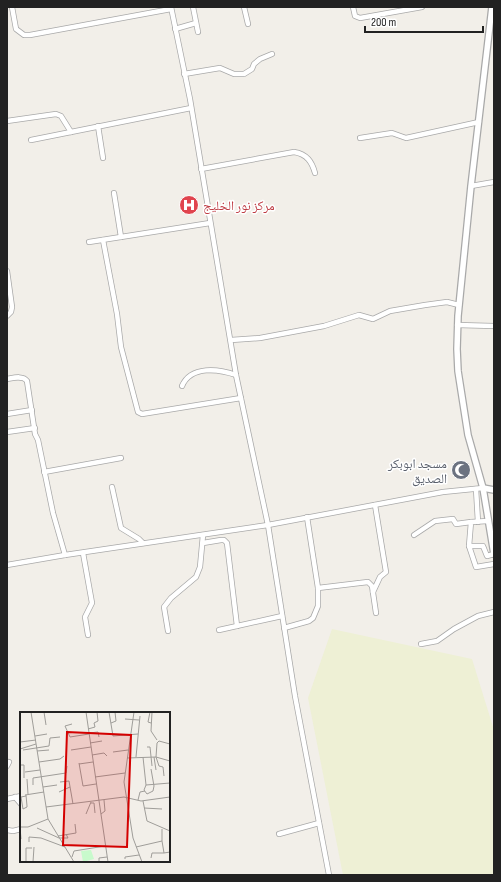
<svg xmlns="http://www.w3.org/2000/svg" width="501" height="882" viewBox="0 0 501 882" font-family="'Sofia Sans Condensed','Noto Naskh Arabic',sans-serif">
  <rect width="100%" height="100%" fill="#f2efe9"/>
  <polygon fill="#eef0d5" points="332,629 472,659 494,730 494,875 343,875 308,698"/>
  <g fill="none" stroke-linecap="round" stroke-linejoin="round">
    <defs>
      <g id="minor">
        <polyline points="12,7 16,29 24,35 30,35 171,9"/>
        <polyline points="171,7 190,99 236,375 268,525 295,696 329,875"/>
        <polyline points="193,7 198,32"/>
        <polyline points="244,7 248,24"/>
        <polyline points="353,7 355,16 360,18 422,7"/>
        <polyline points="175,29 196,23"/>
        <polyline points="184,74 220,68 234,74 244,74 252,69 254,64 260,59 272,54"/>
        <polyline points="7,121 56,114 61,116 71,132"/>
        <polyline points="98,126 103,158"/>
        <polyline points="360,138 392,133 406,138 479,122"/>
        <polyline points="31,140 191,108"/>
        <path d="M201,169L294,152C307,154 312,162 315,173"/>
        <polyline points="471,186 494,182"/>
        <polyline points="114,193 121,237"/>
        <polyline points="103,240 117,314 121,347 138,412 142,414 241,398"/>
        <polyline points="89,242 210,223"/>
        <polyline points="7,271 12,307 11,312 7,316"/>
        <polyline points="457,325 494,326"/>
        <polyline points="231,340 260,338 324,326 359,315 373,319 390,311 425,305 447,302 459,305"/>
        <path d="M7,379C13,378 23,375 27,381L35,434L38,440L53,513L65,555"/>
        <path d="M182,386C191,365 219,369 236,375"/>
        <polyline points="7,414 32,410"/>
        <polyline points="7,432 35,428"/>
        <polyline points="44,472 121,458"/>
        <polyline points="112,487 121,528 139,539 143,543"/>
        <polyline points="476,489 478,522"/>
        <polyline points="414,535 435,521 453,519 456,524 471,522"/>
        <polyline points="203,543 221,540 224,540 227,543 237,626"/>
        <polyline points="469,546 471,522 488,521"/>
        <polyline points="83,553 92,603 85,617 88,635"/>
        <polyline points="494,554 487,556 483,546 469,546 476,567 494,564"/>
        <polyline points="7,565 65,555 268,525 443,492 483,488"/>
        <polyline points="318,588 368,582 372,586 376,613"/>
        <polyline points="373,592 380,577 386,572 375,505"/>
        <polyline points="284,628 309,621 313,618 318,606 318,588 307,517"/>
        <polyline points="219,630 282,616"/>
        <polyline points="168,631 164,607 171,598 196,577 200,567 203,535"/>
        <polyline points="421,644 437,641 454,629 478,616 494,612"/>
        <polyline points="7,766 9,762"/>
        <polyline points="15,797 21,804"/>
        <polyline points="7,799 21,796"/>
        <polyline points="7,830 13,831 21,829"/>
        <polyline points="279,834 319,823"/>
      </g>
      <g id="tertiary">
        <polyline points="492,7 471,186 458,316 457,349 458,371 468,435 483,488 494,554"/>
        <polyline points="483,488 494,490"/>
      </g>
    </defs>
    <use href="#minor" stroke="#a9a9a9" stroke-width="6"/>
    <use href="#tertiary" stroke="#a9a9a9" stroke-width="8"/>
    <use href="#minor" stroke="#fff" stroke-width="4.5"/>
    <use href="#tertiary" stroke="#fff" stroke-width="5.5"/>
  </g>
  <defs>
    <symbol id="hospital-disc" viewBox="-11 -11 22 22"><circle r="9.5" fill="#e0444e" stroke="#fff"/><path d="M-5-5h3v3.5h4V-5h3V5h-3V1.5h-4V5h-3Z" fill="#fff"/></symbol>
    <symbol id="mosque-disc" viewBox="-11 -11 22 22"><circle r="9.5" fill="#6b7280" stroke="#fff"/><path d="M3.5-4.9A6 6 0 1 0 3.5 4.9A5 5 0 1 1 3.5-4.9Z" fill="#fff"/></symbol>
  </defs>
  <g fill-rule="evenodd">
    <use href="#hospital-disc" x="178" y="194" width="22" height="22"/>
    <use href="#mosque-disc" x="450" y="459" width="22" height="22"/>
  </g>
  <g text-anchor="middle" stroke-width="3" stroke-linejoin="round" paint-order="stroke">
    <g font-size="13" fill="#be3a42" stroke="#fff" text-anchor="start">
      <text x="203" y="210">مركز نور الخليج</text>
    </g>
    <g font-size="13" fill="#5b616d" stroke="#fff" text-anchor="end">
      <text x="447" y="468">مسجد ابوبكر<tspan x="447" dy="15">الصديق</tspan></text>
    </g>
  </g>
  <g transform="translate(20 712)">
    <rect width="150" height="150" fill="#f2efe9"/>
    <path d="M71,138L74,147L63,150L61,139Z" fill="#c8facc"/>
    <path fill="none" stroke="#9f9d99" stroke-width="1" d="M11,0L28,107L54,150M24,0L26,13M66,0L88,150M89,0L93,24L118,22M114,0L104,70L113,126L122,150M130,0L128,10L131,11M132,0L131,19L137,28M105,7L119,8M91,11L96,9L95,0M52,12L45,14L50,25L69,22M68,17L75,15L74,11L78,9L77,0M69,21L78,20L79,25M15,24L27,22M0,30L16,28M70,31L82,29M127,35H130L132,54M0,37L16,32M3,38L29,34L30,26L40,25M51,38L71,35M17,39L29,38M93,40L108,38M72,43L84,41L87,44M116,45L120,4M123,45L126,73L150,71M134,45L136,58M136,45L150,49M107,46L136,45M19,50L40,47L44,44M59,51L63,74L76,72M59,52L73,50M0,53H4V66M131,57L134,74M5,60L20,58M144,64L143,55L139,54L136,45L137,31L139,29L150,32M75,65L105,61M7,67L8,82M40,70L49,69L53,92M13,73V66L46,61L47,54M126,73L124,78L127,82L133,79L134,74M23,75L37,73M39,80L50,75M5,83L24,80M6,83L7,94V95L3,97L1,85L6,84M118,88L120,80L125,79M123,89L127,109L150,119M71,91H74L75,101M26,95L104,85L121,89L150,85M124,96L142,97M66,102L71,90M81,102L85,99L84,88M0,115H8L28,107M0,115L1,127M17,116L39,126H48L46,122M38,124L56,121L55,112M142,129L144,141L150,140M9,130V125L21,126L45,135M116,135L142,129V117M52,145L54,139L85,134M131,146L132,141H144M105,147V145L119,143M6,150V136H12M13,150L14,135M79,150V146L87,145"/>
    <path fill="#d40000" fill-opacity="0.15" stroke="#d40000" stroke-width="2" d="M47,20L111,23L107,135L43,133Z"/>
    <rect width="150" height="150" fill="none" stroke="#222" stroke-width="2"/>
  </g>
  <rect width="501" height="882" fill="none" stroke="#222222" stroke-width="16"/>
  <path d="M365 26v6h118v-6" fill="none" stroke="#222222" stroke-width="2"/>
  <text x="371" y="26" font-size="12" fill="#222222" stroke="#ffffff" stroke-width="3" paint-order="stroke">200 m</text>
</svg>
